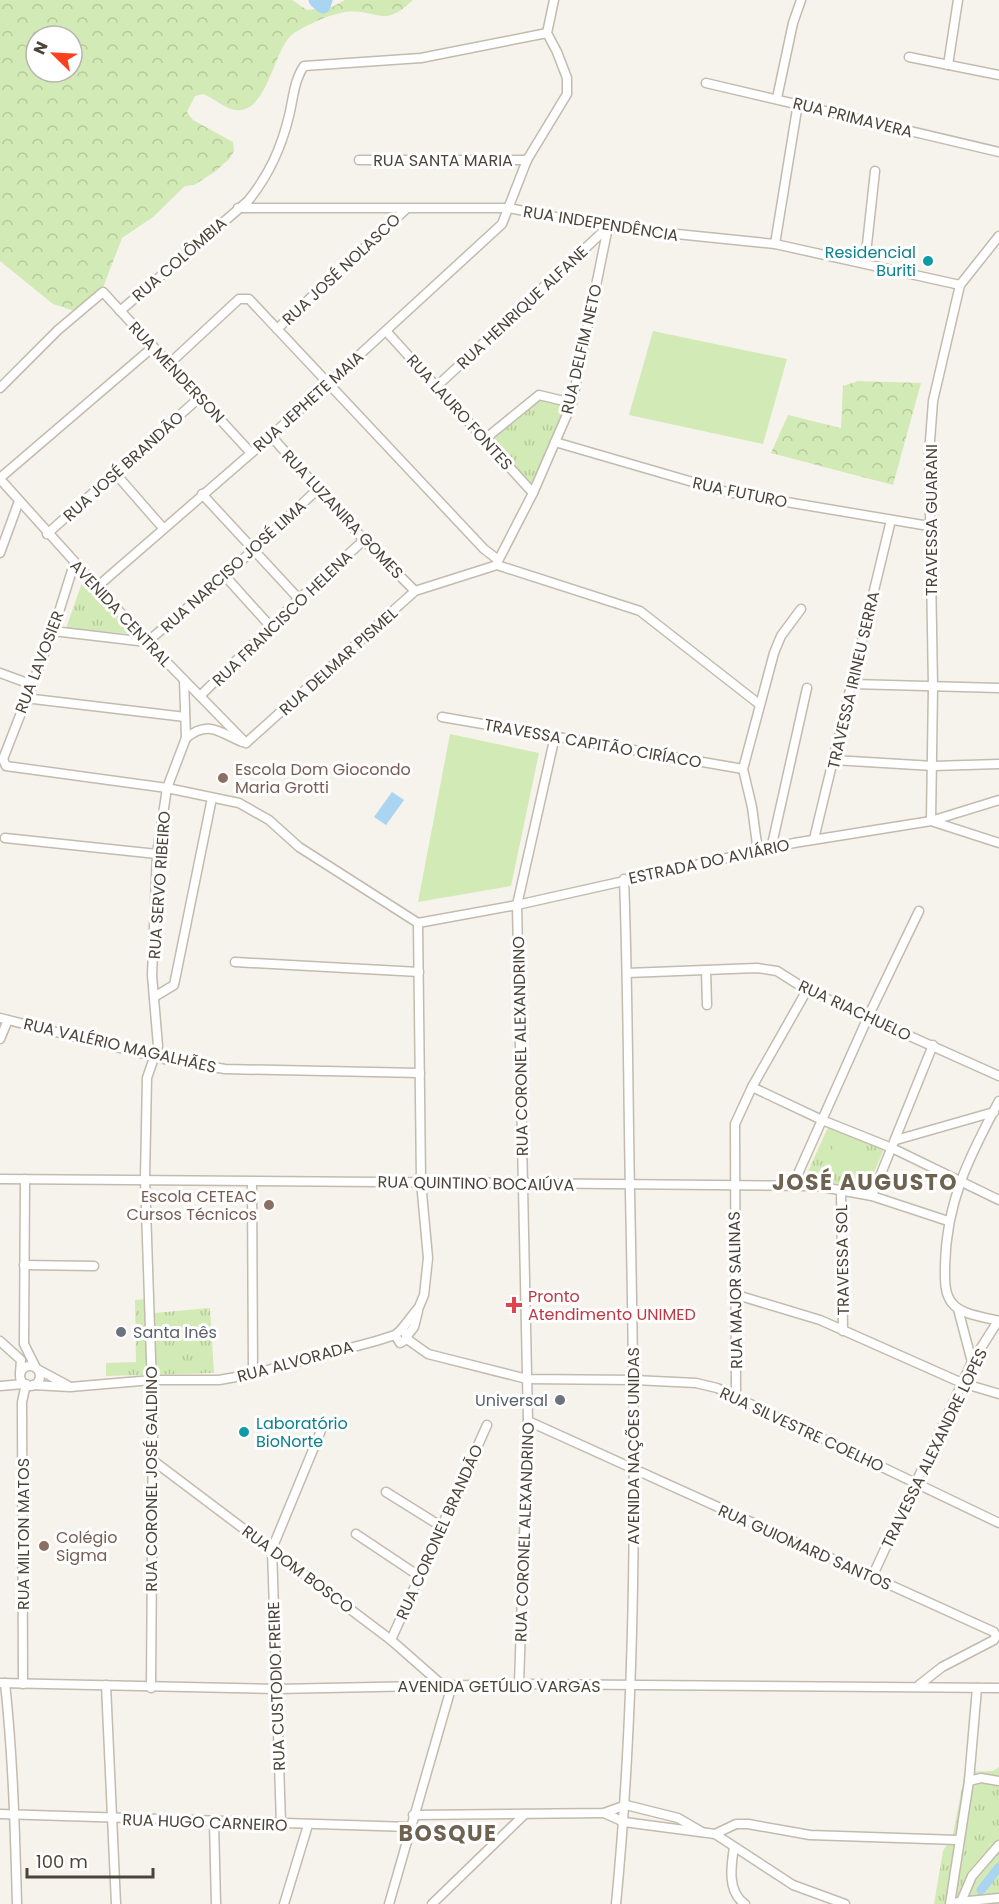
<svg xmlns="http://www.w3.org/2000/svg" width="999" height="1904" viewBox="0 0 999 1904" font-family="Poppins,sans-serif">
  <defs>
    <pattern id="grass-tufts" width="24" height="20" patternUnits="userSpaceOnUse" patternTransform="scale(1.5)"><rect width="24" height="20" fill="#d2eab5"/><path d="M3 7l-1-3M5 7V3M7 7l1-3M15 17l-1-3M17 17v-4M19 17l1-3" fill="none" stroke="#b6ca9c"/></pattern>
    <pattern id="forest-crowns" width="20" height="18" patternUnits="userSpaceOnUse" patternTransform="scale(1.5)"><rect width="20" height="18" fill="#d2eab5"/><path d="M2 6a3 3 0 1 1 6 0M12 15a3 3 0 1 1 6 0" fill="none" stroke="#b6ca9c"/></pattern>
  </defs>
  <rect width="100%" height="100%" fill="#f6f3ec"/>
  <g fill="url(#grass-tufts)">
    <polygon points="541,400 566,407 533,486 492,440"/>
    <polygon points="83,580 133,634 66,628"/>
    <polygon points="829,1125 884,1149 867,1189 805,1178"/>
    <polygon points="150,1299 154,1313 210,1308 214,1373 106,1376 106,1363 136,1362 135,1300"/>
    <polygon points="999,1767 999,1904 934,1904 943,1851 953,1834 965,1772 993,1771"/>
  </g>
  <g fill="url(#forest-crowns)" fill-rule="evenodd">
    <path d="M0,0H292L307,10L332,7L345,0H413C382,30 378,8 345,12C328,15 309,24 294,33C274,46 268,114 236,110C225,109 214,98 203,94L195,96L187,112L193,120L233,142L234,151L230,158L216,171L194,185L185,186L153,217L122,238L101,293L79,309L71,310L53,304L0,261ZM36,36H72V72H36Z"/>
    <polygon points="858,381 921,383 893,485 771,453 788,415 841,428 843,386"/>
  </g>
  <g fill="#d2eab5">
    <polygon points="653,331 787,359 763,444 629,415"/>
    <polygon points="450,734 539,753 511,886 418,902"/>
    <polygon points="836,1140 872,1156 862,1177 827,1161"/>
  </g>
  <polygon fill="#a9d4f2" points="392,792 404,800 386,825 374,817"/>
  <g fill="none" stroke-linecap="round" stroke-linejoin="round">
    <polyline stroke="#a9d4f2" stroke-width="9" points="981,1890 999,1867"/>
    <polyline stroke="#a9d4f2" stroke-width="15" points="316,0 323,6 325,0"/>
    <defs>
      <g id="minor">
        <polyline points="909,57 999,75"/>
        <polyline points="948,65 958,0"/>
        <polyline points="706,83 999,152"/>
        <polyline points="777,98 793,23 801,0"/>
        <polyline points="359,160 527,160"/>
        <polyline points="238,208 508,208 608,227 775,244 960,285"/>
        <polyline points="999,236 960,285 933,401 929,454 933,687 931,821 999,843"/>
        <polyline points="775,244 798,103"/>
        <polyline points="865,263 875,171"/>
        <path d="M120,311L248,201C269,175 281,149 289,116C293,100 294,80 304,66L421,58L547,33"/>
        <polyline points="277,329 405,210"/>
        <polyline points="386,331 533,493"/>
        <polyline points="169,364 239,299 249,299 484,549 497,559"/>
        <polyline points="436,387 607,228"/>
        <polyline points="0,388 58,330 103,292 251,453"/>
        <polyline points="271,436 364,540 415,591"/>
        <polyline points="485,439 539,395 572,403"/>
        <polyline points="555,442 727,492 929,526"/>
        <polyline points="115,473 163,528"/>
        <polyline points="0,478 153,347"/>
        <polyline points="0,479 147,642 246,743"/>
        <polyline points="202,494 299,599"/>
        <polyline points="47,534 200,397"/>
        <polyline points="0,553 19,501"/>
        <polyline points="497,563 533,493 572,403 608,227"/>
        <polyline points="74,564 53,631 3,759 6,766 167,788 239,803 269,820 299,847 418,923"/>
        <polyline points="497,565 640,611 759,704"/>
        <polyline points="225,576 271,627"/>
        <polyline points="98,586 271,436 502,224 527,160 567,94 567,78 557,52 547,33 554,0"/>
        <polyline points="53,631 147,642 225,576 319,488"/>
        <polyline points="0,673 30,684"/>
        <polyline points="852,684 999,688"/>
        <polyline points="200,696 299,599 364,540"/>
        <polyline points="25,698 185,717"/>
        <polyline points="442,717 743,769"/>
        <path d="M186,738C208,720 219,732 242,742"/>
        <polyline points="246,743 415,591 497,565"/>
        <polyline points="834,760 933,766 999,764"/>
        <polyline points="5,838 157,854"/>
        <polyline points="814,839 891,520"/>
        <polyline points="771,849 807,688"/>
        <polyline points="758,852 752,807 743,769 774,653 781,636 801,609"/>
        <polyline points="418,923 517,905 794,843 931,821 999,800"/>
        <polyline points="235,962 419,972"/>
        <polyline points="706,971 707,1005"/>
        <polyline points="627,973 757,968 777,971 807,990 999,1076"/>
        <polyline points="154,997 174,985 212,798"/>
        <polyline points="0,1018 164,1059 225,1069 420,1073"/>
        <polyline points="0,1039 8,1020"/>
        <polyline points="752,1087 822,1120 892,1148 999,1200"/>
        <path d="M999,1101C969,1157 946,1202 945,1267C945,1279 944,1293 952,1303C961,1315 985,1317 999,1321"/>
        <polyline points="896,1140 994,1112"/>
        <path d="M0,1179C272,1180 545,1184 817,1186L872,1196L948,1221"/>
        <polyline points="25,1179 24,1344 35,1366"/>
        <polyline points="252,1183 253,1374"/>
        <polyline points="793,1185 868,1017 919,911"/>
        <polyline points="841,1190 843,1331"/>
        <polyline points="872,1196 933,1045"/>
        <polyline points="24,1265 94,1266"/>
        <polyline points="737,1295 820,1320 962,1383 999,1394"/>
        <polyline points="958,1309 972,1362"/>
        <polyline points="401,1330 419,1307 424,1295 428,1258 421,1182 418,923"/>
        <polyline points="407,1336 414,1327 418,1311"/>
        <polyline points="407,1339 428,1354 527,1379 634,1380 696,1383 717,1388 999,1523"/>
        <polyline points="0,1341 21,1360 20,1373"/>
        <circle cx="30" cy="1376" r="10"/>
        <polyline points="39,1370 67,1385"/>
        <polyline points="33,1385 70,1387 152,1380 219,1380 253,1374 376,1341 395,1335 401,1330 405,1332 407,1339 400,1343 395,1335"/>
        <polyline points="0,1386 24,1384"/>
        <polyline points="736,1396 735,1124 752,1087 807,990"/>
        <polyline points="528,1421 994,1632 996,1636 994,1640 942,1667 919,1685"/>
        <polyline points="151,1459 391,1640 441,1684"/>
        <polyline points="386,1492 442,1527"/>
        <polyline points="356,1534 419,1576"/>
        <polyline points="872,1577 972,1362 998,1321"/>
        <polyline points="391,1640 487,1425"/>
        <polyline points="0,1683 276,1689 519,1684 999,1688"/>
        <path d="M5,1683C13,1757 15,1830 17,1904"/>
        <polyline points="23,1684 22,1402 26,1384"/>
        <polyline points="519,1684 528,1421 517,905 555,736"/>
        <polyline points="106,1685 116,1904"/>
        <polyline points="151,1688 153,1419 145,1178 147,1078 158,1046 152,975 157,854 167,788 186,738 184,680"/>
        <polyline points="969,1781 981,1778 999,1781"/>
        <polyline points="604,1813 624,1822 715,1834 793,1885 845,1904"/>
        <polyline points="0,1814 410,1827"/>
        <polyline points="413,1815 604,1813 626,1805 678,1818 702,1832"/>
        <polyline points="214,1822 216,1904"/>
        <polyline points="281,1824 272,1549 322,1428"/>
        <polyline points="715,1834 736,1824 748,1824 810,1835 958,1840"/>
        <path d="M734,1847C731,1866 727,1892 745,1904"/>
        <polyline points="958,1902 999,1898"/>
        <polyline points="284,1904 308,1825"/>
        <polyline points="389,1904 452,1685"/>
        <polyline points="432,1904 525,1814"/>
        <path d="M616,1904C639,1668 635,1430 630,1193C628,1089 628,984 624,879"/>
        <polyline points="950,1904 969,1781 977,1688"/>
        <polyline points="960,1904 972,1876 999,1845"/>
      </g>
    </defs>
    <use href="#minor" stroke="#c2bbae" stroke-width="11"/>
    <use href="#minor" stroke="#fff" stroke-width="8"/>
  </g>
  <g fill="#0f9aa8" stroke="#fff" stroke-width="2">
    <circle cx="928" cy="261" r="6"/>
    <circle cx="244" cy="1432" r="6"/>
  </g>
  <g fill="#8d6e63" stroke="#fff" stroke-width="2">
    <circle cx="223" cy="778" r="6"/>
    <circle cx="269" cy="1205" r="6"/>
    <circle cx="44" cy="1546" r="6"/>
  </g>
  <path fill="#e0444e" stroke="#fff" stroke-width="2" d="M511 1296h6v6h6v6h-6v6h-6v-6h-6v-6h6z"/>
  <g fill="#6b7280" stroke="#fff" stroke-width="2">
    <circle cx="121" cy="1332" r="6"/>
    <circle cx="560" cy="1400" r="6"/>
  </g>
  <g text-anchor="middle" stroke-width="6" stroke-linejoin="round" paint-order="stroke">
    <g font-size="16" fill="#4b4439" stroke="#fff">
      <text transform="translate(853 117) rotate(14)" y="6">RUA PRIMAVERA</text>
      <text x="443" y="166">RUA SANTA MARIA</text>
      <text transform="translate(601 223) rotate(9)" y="6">RUA INDEPENDÊNCIA</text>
      <text transform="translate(179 259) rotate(-41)" y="6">RUA COLÔMBIA</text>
      <text transform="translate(341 269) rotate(-43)" y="6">RUA JOSÉ NOLASCO</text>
      <text transform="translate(522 307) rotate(-43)" y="6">RUA HENRIQUE ALFANE</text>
      <text transform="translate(581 349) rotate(-77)" y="6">RUA DELFIM NETO</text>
      <text transform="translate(177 372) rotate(47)" y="6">RUA MENDERSON</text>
      <text transform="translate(308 401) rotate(-42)" y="6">RUA JEPHETE MAIA</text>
      <text transform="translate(460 412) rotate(48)" y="6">RUA LAURO FONTES</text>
      <text transform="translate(123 466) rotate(-42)" y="6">RUA JOSÉ BRANDÃO</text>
      <text transform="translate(740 492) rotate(12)" y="6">RUA FUTURO</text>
      <text transform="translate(343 514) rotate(47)" y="6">RUA LUZANIRA GOMES</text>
      <text transform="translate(931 520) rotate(-90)" y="6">TRAVESSA GUARANI</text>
      <text transform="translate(233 566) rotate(-42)" y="6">RUA NARCISO JOSÉ LIMA</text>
      <text transform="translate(121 613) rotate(47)" y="6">AVENIDA CENTRAL</text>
      <text transform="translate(282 618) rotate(-44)" y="6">RUA FRANCISCO HELENA</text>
      <text transform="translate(338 661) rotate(-42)" y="6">RUA DELMAR PISMEL</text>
      <text transform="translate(39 662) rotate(-69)" y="6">RUA LAVOSIER</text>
      <text transform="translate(853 680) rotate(-77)" y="6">TRAVESSA IRINEU SERRA</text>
      <text transform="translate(593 743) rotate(10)" y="6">TRAVESSA CAPITÃO CIRÍACO</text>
      <text transform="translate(709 861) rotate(-12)" y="6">ESTRADA DO AVIÁRIO</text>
      <text transform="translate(159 885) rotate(-86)" y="6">RUA SERVO RIBEIRO</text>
      <text transform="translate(855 1010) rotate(25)" y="6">RUA RIACHUELO</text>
      <text transform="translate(120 1045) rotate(13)" y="6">RUA VALÉRIO MAGALHÃES</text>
      <text transform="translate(520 1046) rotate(-91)" y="6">RUA CORONEL ALEXANDRINO</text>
      <text transform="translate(476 1183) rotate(1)" y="6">RUA QUINTINO BOCAIÚVA</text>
      <text transform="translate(842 1260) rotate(-91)" y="6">TRAVESSA SOL</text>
      <text transform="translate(735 1290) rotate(-91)" y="6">RUA MAJOR SALINAS</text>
      <text transform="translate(295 1361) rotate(-15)" y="6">RUA ALVORADA</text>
      <text transform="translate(802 1429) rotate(25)" y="6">RUA SILVESTRE COELHO</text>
      <text transform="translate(633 1446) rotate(-90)" y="6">AVENIDA NAÇÕES UNIDAS</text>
      <text transform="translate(934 1448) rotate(-64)" y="6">TRAVESSA ALEXANDRE LOPES</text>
      <text transform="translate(151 1479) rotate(-90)" y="6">RUA CORONEL JOSÉ GALDINO</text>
      <text transform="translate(439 1532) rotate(-66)" y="6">RUA CORONEL BRANDÃO</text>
      <text transform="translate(524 1532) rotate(-88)" y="6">RUA CORONEL ALEXANDRINO</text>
      <text transform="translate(23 1534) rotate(-90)" y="6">RUA MILTON MATOS</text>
      <text transform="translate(805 1547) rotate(24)" y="6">RUA GUIOMARD SANTOS</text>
      <text transform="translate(298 1569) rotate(37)" y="6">RUA DOM BOSCO</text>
      <text transform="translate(276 1686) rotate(-92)" y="6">RUA CUSTODIO FREIRE</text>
      <text x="499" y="1692">AVENIDA GETÚLIO VARGAS</text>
      <text transform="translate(205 1822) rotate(2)" y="6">RUA HUGO CARNEIRO</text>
    </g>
    <g font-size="16" fill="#0d838f" stroke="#fff" text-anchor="end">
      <text x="916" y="258">Residencial<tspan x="916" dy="18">Buriti</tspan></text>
      <text x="256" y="1429" text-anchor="start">Laboratório<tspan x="256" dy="18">BioNorte</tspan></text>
    </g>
    <g font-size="16" fill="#785e54" stroke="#fff" text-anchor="start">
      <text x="235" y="775">Escola Dom Giocondo<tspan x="235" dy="18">Maria Grotti</tspan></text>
      <text x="257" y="1202" text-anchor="end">Escola CETEAC<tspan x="257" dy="18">Cursos Técnicos</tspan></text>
      <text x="56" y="1543">Colégio<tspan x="56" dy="18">Sigma</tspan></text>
    </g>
    <g font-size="16" fill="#be3a42" stroke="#fff" text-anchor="start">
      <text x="528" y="1302">Pronto<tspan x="528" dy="18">Atendimento UNIMED</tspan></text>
    </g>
    <g font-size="16" fill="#5b616d" stroke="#fff" text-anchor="start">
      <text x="133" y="1338">Santa Inês</text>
      <text x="548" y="1406" text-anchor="end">Universal</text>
    </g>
    <g font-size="22" font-weight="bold" letter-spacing="1.5" fill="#6e6250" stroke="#fff">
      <text x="865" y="1190">JOSÉ AUGUSTO</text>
      <text x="448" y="1841">BOSQUE</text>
    </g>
  </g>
  <g transform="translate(54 54) rotate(294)"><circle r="28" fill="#ffffff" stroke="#b7b4b0" stroke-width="1.5"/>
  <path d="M0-4.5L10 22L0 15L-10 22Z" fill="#fc3f1d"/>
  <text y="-9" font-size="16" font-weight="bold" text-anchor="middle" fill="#4b4439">N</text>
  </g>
  <path d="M27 1868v9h126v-9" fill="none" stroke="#4b4439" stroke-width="3"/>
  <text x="36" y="1868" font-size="18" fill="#4b4439" stroke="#ffffff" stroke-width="4.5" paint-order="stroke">100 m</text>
</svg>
